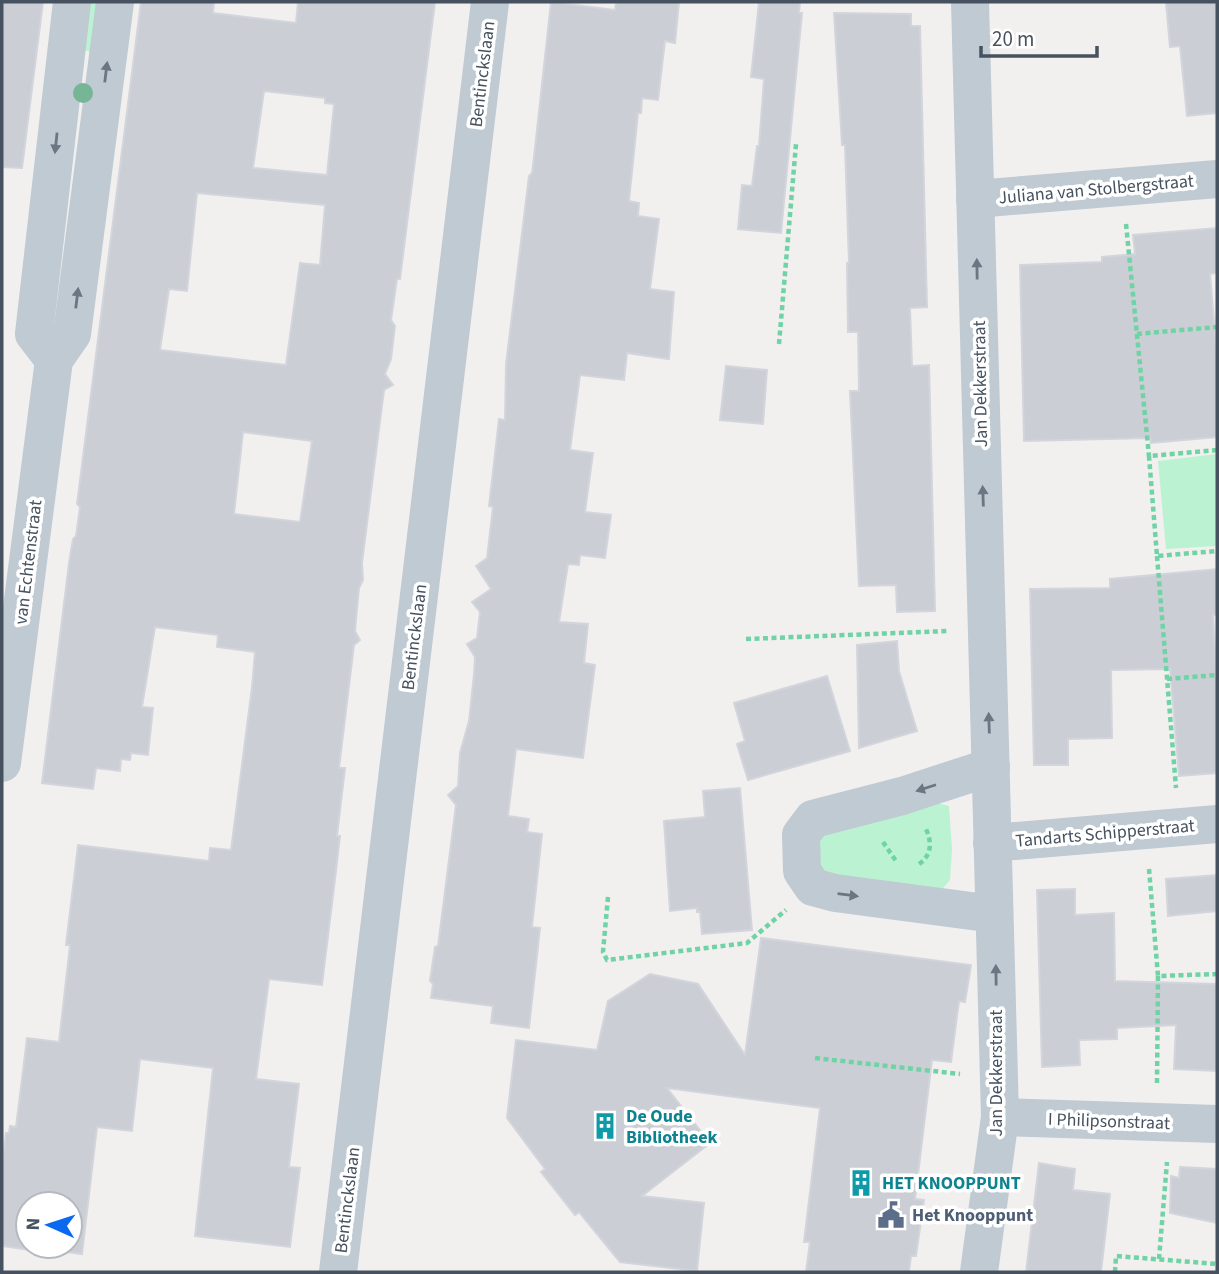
<svg xmlns="http://www.w3.org/2000/svg" width="1219" height="1274" viewBox="0 0 1219 1274" font-family="'Source Sans 3',sans-serif">
  <rect width="100%" height="100%" fill="#f2efef"/>
  <g fill="#bbf3d2">
    <polygon points="88,2 102,2 95,52 82,50"/>
    <polygon points="1217,454 1217,546 1166,549 1158,461"/>
    <polygon points="925,800 949,806 952,849 950,880 933,900 804,870 823,832"/>
  </g>
  <g fill="#cbced5" stroke="#d3d5dc" stroke-width="2" fill-rule="evenodd">
    <polygon points="2,2 43,2 22,168 2,167"/>
    <path d="M141,2H214L213,13L296,23L298,2H435L400,279H397L391,320L395,326L391,359L385,374L393,385L384,390L362,563L363,580L359,588L355,631L360,640L354,645L339,768H345L337,836H340L336,871L322,985L269,979L256,1079L299,1084L289,1167L300,1168L290,1247L195,1236L213,1068L140,1059L132,1131L97,1127L82,1254L30,1247V1250L2,1246V1164L6,1133H9L10,1126L16,1127L27,1038L59,1042L70,945H66L78,845L209,861L210,848L231,850L252,687L255,652L217,647L218,635L155,627L142,707L153,708L148,755L131,753L130,760L121,759L120,771L96,768L93,789L42,783L69,563L73,539L76,536L80,507L77,504ZM264,91L325,98V103L334,104L327,175L253,168ZM197,193L325,205L320,265L300,263L286,365L160,350L169,289L187,291ZM243,432L312,441L300,522L234,514ZM28,1204H70V1246H28Z"/>
    <polygon points="551,2 615,10 616,2 679,2 675,43 665,41 658,100 642,98 641,113 638,113 629,201 639,203 638,216 659,219 650,289 674,292 669,359 627,353 624,380 580,375 570,450 593,453 585,512 611,515 605,558 580,555 579,565 568,564 559,622 588,624 584,663 595,665 583,758 516,749 508,816 529,819 527,832 542,834 532,927 540,928 529,1028 491,1023 493,1006 431,998 433,984 430,981 435,947 438,946 456,805 448,795 458,786 460,753 469,721 474,674 475,657 467,644 477,638 480,612 472,602 491,589 476,566 487,558 493,507 489,506 499,419 505,420 506,364 529,176 532,173 534,157"/>
    <polygon points="759,2 800,2 799,13 802,13 781,233 738,229 742,185 752,186 757,146 759,146 764,79 751,77"/>
    <polygon points="1166,2 1217,2 1217,113 1187,116 1180,46 1170,47"/>
    <polygon points="834,13 911,14 911,26 920,26 927,307 910,308 912,366 929,365 935,611 897,612 896,585 859,586 850,391 859,391 858,332 848,332 847,263 849,263 845,145 842,145"/>
    <polygon points="1217,228 1217,273 1210,274 1217,356 1217,437 1151,443 1150,438 1024,441 1020,265 1102,262 1102,257 1135,254 1133,235"/>
    <polygon points="726,366 767,370 763,424 720,420"/>
    <polygon points="1217,569 1217,615 1213,615 1217,684 1217,773 1179,776 1170,669 1111,670 1112,738 1068,739 1068,765 1034,765 1030,589 1110,588 1110,579"/>
    <polygon points="897,641 899,671 917,731 859,748 857,645"/>
    <polygon points="827,676 850,751 748,780 737,744 745,741 734,703"/>
    <polygon points="740,788 752,930 702,934 700,912 697,912 697,908 670,911 664,821 705,817 703,791"/>
    <polygon points="1217,875 1217,911 1168,916 1166,879"/>
    <polygon points="1075,889 1075,915 1114,913 1115,981 1217,984 1217,1071 1174,1069 1176,1025 1117,1028 1117,1039 1079,1040 1080,1065 1042,1067 1037,890"/>
    <polygon points="761,938 971,965 965,1002 959,1001 951,1062 932,1060 915,1199 924,1200 916,1256 911,1256 909,1272 806,1272 810,1242 804,1242 820,1108 667,1088 710,1143 642,1196 704,1203 697,1271 620,1262 579,1212 575,1215 541,1172 545,1169 507,1118 516,1040 597,1050 608,1001 650,974 698,984 745,1055"/>
    <polygon points="1039,1163 1075,1169 1073,1190 1110,1194 1101,1272 1026,1272"/>
    <polygon points="1180,1167 1217,1169 1217,1223 1170,1213 1171,1176 1179,1178"/>
  </g>
  <g fill="none" stroke-linecap="round" stroke-linejoin="round">
    <g stroke="#70d3a5" stroke-width="4.5" stroke-dasharray="5 3.5" stroke-linecap="butt">
      <polyline points="1126,224 1149,456"/>
      <polyline points="1137,334 1217,327"/>
      <polyline points="779,344 796,144"/>
      <polyline points="1217,450 1149,456 1157,556 1217,551"/>
      <polyline points="1157,556 1176,788"/>
      <polyline points="746,639 948,631"/>
      <polyline points="1167,679 1217,675"/>
      <polyline points="883,842 896,861"/>
      <path d="M919,864C932,855 932,842 926,829"/>
      <polyline points="1149,869 1158,976"/>
      <polyline points="608,897 603,952 607,960 747,943 786,910"/>
      <polyline points="815,1058 960,1074"/>
      <polyline points="1157,1083 1158,976 1217,974"/>
      <polyline points="1159,1259 1167,1162"/>
      <polyline points="1115,1272 1116,1256 1217,1264"/>
    </g>
    <g stroke="#bfcad2" stroke-width="38">
      <polyline points="970,2 1000,1117 979,1272"/>
      <polyline points="975,199 1217,179"/>
      <polyline points="54,360 34,334 72,2"/>
      <polyline points="2,763 54,360 72,334 115,2"/>
      <polyline points="991,767 902,796 813,819 801,835 802,871 813,887 835,893 994,914"/>
      <polyline points="992,843 1217,824"/>
      <polyline points="1000,1117 1217,1124"/>
      <polyline points="338,1272 490,2"/>
    </g>
  </g>
  <circle fill="#76b696" cx="83" cy="93" r="10"/>
  <defs><path id="oneway-solid" d="M-6-.8H1V-3.2L6.5 0L1 3.2V.8H-6Z" transform="scale(1.75)"/></defs>
  <g fill="#6a7682">
    <use href="#oneway-solid" transform="translate(106 72) rotate(-83)"/>
    <use href="#oneway-solid" transform="translate(56 143) rotate(96)"/>
    <use href="#oneway-solid" transform="translate(977 269) rotate(-91)"/>
    <use href="#oneway-solid" transform="translate(77 298) rotate(-83)"/>
    <use href="#oneway-solid" transform="translate(983 496) rotate(-92)"/>
    <use href="#oneway-solid" transform="translate(989 723) rotate(-92)"/>
    <use href="#oneway-solid" transform="translate(926 788) rotate(162)"/>
    <use href="#oneway-solid" transform="translate(848 895) rotate(7)"/>
    <use href="#oneway-solid" transform="translate(996 975) rotate(-91)"/>
  </g>
  <defs>
    <symbol id="building-bare" viewBox="-9 -9 18 18"><path d="M-4-6H4V6H1V3H-1V6H-4ZM-2.5-4.3h1.7v1.8h-1.7ZM.8-4.3h1.7v1.8H.8ZM-2.5-1h1.7V.8h-1.7ZM.8-1h1.7V.8H.8Z" fill="#0f9aa8" stroke="#fff" stroke-width="2.5" paint-order="stroke"/></symbol>
    <symbol id="civic-bare" viewBox="-9 -9 18 18"><path d="M-.6-6.5H3V-4.5H.6V-3L4-1V1h2V6H-6V1h2V-1L-.6-3ZM-1.2 2.5V6h2.4V2.5Z" fill="#5c6f8a" stroke="#fff" stroke-width="2.5" paint-order="stroke"/></symbol>
  </defs>
  <g fill-rule="evenodd">
    <use href="#building-bare" x="586" y="1107" width="38" height="38"/>
    <use href="#building-bare" x="842" y="1164" width="38" height="38"/>
    <use href="#civic-bare" x="872" y="1196" width="38" height="38"/>
  </g>
  <g text-anchor="middle" stroke-width="7" stroke-linejoin="round" paint-order="stroke">
    <g font-size="18" fill="#46525f" stroke="#fff">
      <text transform="translate(482 74) rotate(-83)" y="6">Bentinckslaan</text>
      <text transform="translate(1096 189) rotate(-5)" y="6">Juliana van Stolbergstraat</text>
      <text transform="translate(980 384) rotate(-91)" y="6">Jan Dekkerstraat</text>
      <text transform="translate(28 562) rotate(-83)" y="6">van Echtenstraat</text>
      <text transform="translate(414 637) rotate(-83)" y="6">Bentinckslaan</text>
      <text transform="translate(1105 833) rotate(-5)" y="6">Tandarts Schipperstraat</text>
      <text transform="translate(996 1073) rotate(-90)" y="6">Jan Dekkerstraat</text>
      <text transform="translate(1109 1121) rotate(2)" y="6">I Philipsonstraat</text>
      <text transform="translate(347 1200) rotate(-83)" y="6">Bentinckslaan</text>
    </g>
    <g font-size="18" font-weight="bold" fill="#0d838f" stroke="#fff" text-anchor="start">
      <text x="626" y="1122">De Oude<tspan x="626" dy="21">Bibliotheek</tspan></text>
      <text x="882" y="1189">HET KNOOPPUNT</text>
    </g>
    <g font-size="18" font-weight="bold" fill="#4e5e75" stroke="#fff" text-anchor="start">
      <text x="912" y="1221">Het Knooppunt</text>
    </g>
  </g>
  <rect width="1219" height="1274" fill="none" stroke="#46525f" stroke-width="7"/>
  <g transform="translate(49 1225) rotate(273)"><circle r="33" fill="#ffffff" stroke="#b5babf" stroke-width="2"/>
  <path d="M0-5L12 26L0 18L-12 26Z" fill="#0b69f0"/>
  <text y="-10" font-size="19" font-weight="bold" text-anchor="middle" fill="#46525f">N</text>
  </g>
  <path d="M981 46v10h116v-10" fill="none" stroke="#46525f" stroke-width="3.5"/>
  <text x="992" y="46" font-size="21" fill="#46525f" stroke="#ffffff" stroke-width="5" paint-order="stroke">20 m</text>
</svg>
